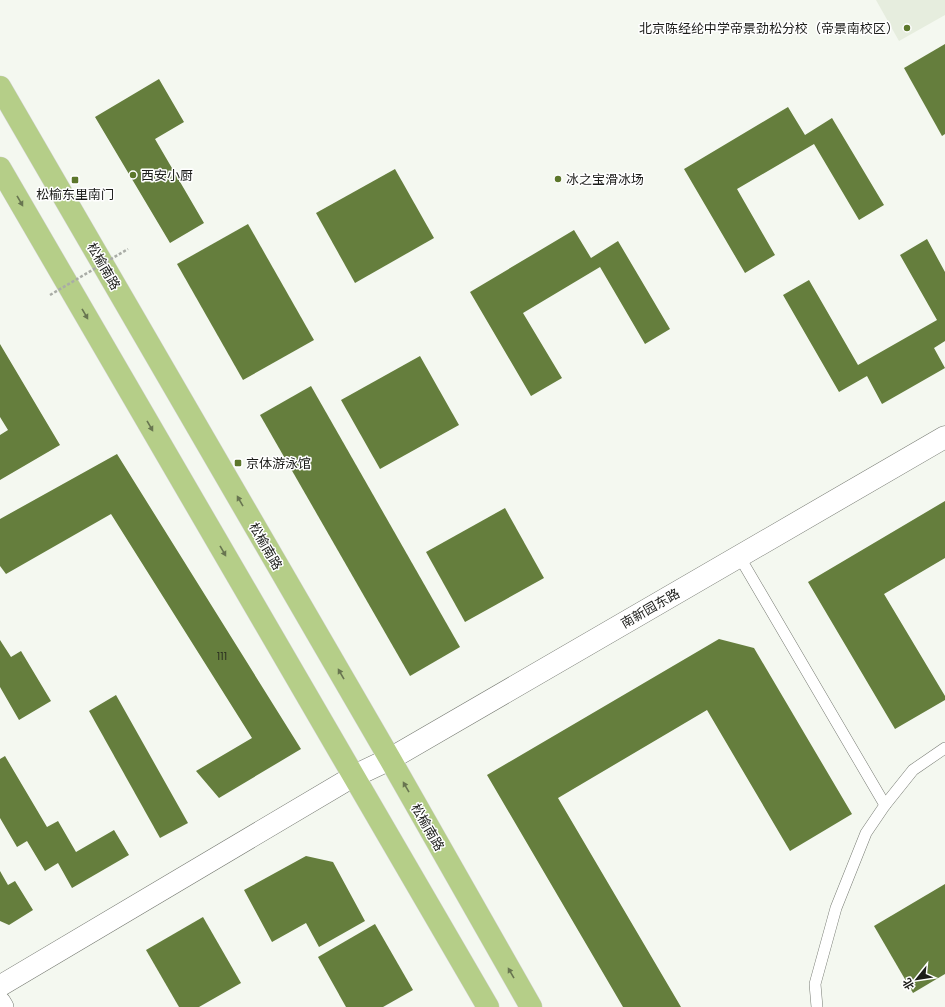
<svg xmlns="http://www.w3.org/2000/svg" width="945" height="1007" viewBox="0 0 945 1007" font-family="Poppins,'Noto Sans SC',sans-serif">
  <rect width="100%" height="100%" fill="#f4f8f0"/>
  <polygon fill="#e6edde" points="876,0 945,0 945,15 899,41"/>
  <g fill="#657e3d">
    <polygon points="945,44 945,134 942,136 904,68"/>
    <polygon points="159,79 184,122 155,139 204,223 170,243 95,117"/>
    <polygon points="788,107 805,135 832,118 884,205 859,220 814,144 737,189 775,255 745,273 684,169"/>
    <polygon points="395,169 434,238 355,283 316,213"/>
    <polygon points="248,224 314,340 243,380 177,264"/>
    <polygon points="574,230 591,258 618,241 670,329 645,344 600,267 523,313 562,378 531,396 470,292"/>
    <polygon points="927,239 945,272 945,341 934,348 945,368 882,404 867,376 839,392 783,295 809,280 858,365 937,320 900,255"/>
    <polygon points="0,344 60,445 0,480 0,435 8,430 0,417"/>
    <polygon points="420,356 459,425 380,469 341,400"/>
    <polygon points="311,386 460,647 410,676 260,415"/>
    <polygon points="117,454 301,749 219,798 196,771 252,738 111,514 6,574 0,566 0,519"/>
    <polygon points="945,501 945,558 884,594 945,696 945,700 895,729 808,582"/>
    <polygon points="505,508 544,578 465,622 426,552"/>
    <polygon points="719,639 754,648 852,814 790,851 707,710 558,798 681,1007 623,1007 487,775"/>
    <polygon points="0,640 11,657 21,651 51,701 19,720 0,687"/>
    <polygon points="116,695 188,823 160,838 89,711"/>
    <polygon points="5,756 47,827 58,821 76,852 114,830 129,855 72,888 58,863 45,871 27,841 17,847 0,818 0,759"/>
    <polygon points="306,856 333,862 365,921 319,947 306,923 272,942 244,890"/>
    <polygon points="0,871 8,885 15,881 33,910 9,925 0,921"/>
    <polygon points="945,884 945,974 913,993 874,926"/>
    <polygon points="203,917 241,983 199,1007 179,1007 146,950"/>
    <polygon points="375,924 413,990 383,1007 346,1007 318,957"/>
  </g>
  <g fill="none" stroke-linecap="round" stroke-linejoin="round">
    <defs>
      <g id="service">
        <polyline points="739,556 885,805"/>
        <polyline points="817,1007 815,984 836,908 866,833 885,805 913,770 945,748"/>
      </g>
      <g id="minor">
        <polyline points="0,986 354,776"/>
        <polyline points="0,1002 3,1007"/>
      </g>
      <polyline id="tertiary" points="354,776 390,759 945,437"/>
      <g id="primary">
        <polyline points="0,87 390,759 531,1007"/>
        <polyline points="0,168 488,1007"/>
      </g>
    </defs>
    <use href="#service" stroke="#777b73" stroke-width="12"/>
    <use href="#minor" stroke="#777b73" stroke-width="22"/>
    <use href="#tertiary" stroke="#777b73" stroke-width="23"/>
    <use href="#primary" stroke="#d6d6d6" stroke-width="23"/>
    <use href="#service" stroke="#fff" stroke-width="11"/>
    <use href="#minor" stroke="#fff" stroke-width="21"/>
    <use href="#tertiary" stroke="#fff" stroke-width="22"/>
    <use href="#primary" stroke="#b5ce88" stroke-width="22"/>
    <polyline stroke="#a9aca6" stroke-width="2.5" stroke-dasharray="3 2" stroke-linecap="butt" points="50,295 128,249"/>
  </g>
  <defs><path id="oneway-solid" d="M-6-.8H1V-3.2L6.5 0L1 3.2V.8H-6Z"/></defs>
  <g fill="#687550">
    <use href="#oneway-solid" transform="translate(20 201) rotate(60)"/>
    <use href="#oneway-solid" transform="translate(85 314) rotate(60)"/>
    <use href="#oneway-solid" transform="translate(150 426) rotate(60)"/>
    <use href="#oneway-solid" transform="translate(240 501) rotate(-120)"/>
    <use href="#oneway-solid" transform="translate(223 551) rotate(60)"/>
    <use href="#oneway-solid" transform="translate(341 674) rotate(-120)"/>
    <use href="#oneway-solid" transform="translate(406 787) rotate(-120)"/>
    <use href="#oneway-solid" transform="translate(511 973) rotate(-120)"/>
  </g>
  <g fill="#5c772b" stroke="#fff" stroke-width="1.5">
    <circle cx="907" cy="28" r="4"/>
    <circle cx="133" cy="175" r="4"/>
    <circle cx="558" cy="179" r="4"/>
    <rect x="71" y="176" width="8" height="8" rx="2"/>
    <rect x="234" y="459" width="8" height="8" rx="2"/>
  </g>
  <g text-anchor="middle" stroke-width="3" stroke-linejoin="round" paint-order="stroke">
    <g font-size="11" fill="#2e3422">
      <text x="222" y="660">111</text>
    </g>
    <g font-size="13" fill="#1b1c19" stroke="#fff" text-anchor="start">
      <text x="899" y="33" text-anchor="end">北京陈经纶中学帝景劲松分校（帝景南校区）</text>
      <text x="141" y="180">西安小厨</text>
      <text x="566" y="184">冰之宝滑冰场</text>
      <text x="75" y="199" text-anchor="middle">松榆东里南门</text>
      <text x="246" y="468">京体游泳馆</text>
    </g>
    <g font-size="13" fill="#1b1c19" stroke="#fff">
      <text transform="translate(104 266) rotate(60)" y="5">松榆南路</text>
      <text transform="translate(266 546) rotate(60)" y="5">松榆南路</text>
      <text transform="translate(650 608) rotate(-30)" y="5">南新园东路</text>
      <text transform="translate(428 827) rotate(60)" y="5">松榆南路</text>
    </g>
  </g>
  <g transform="translate(917 979) rotate(240)" stroke="#ffffff" stroke-width="3" paint-order="stroke">
  <path d="M0-3L7 15L0 10L-7 15Z" fill="#1b1c19"/>
  <text y="-6" font-size="11" font-weight="bold" text-anchor="middle" fill="#1b1c19">北</text>
  </g>
</svg>
